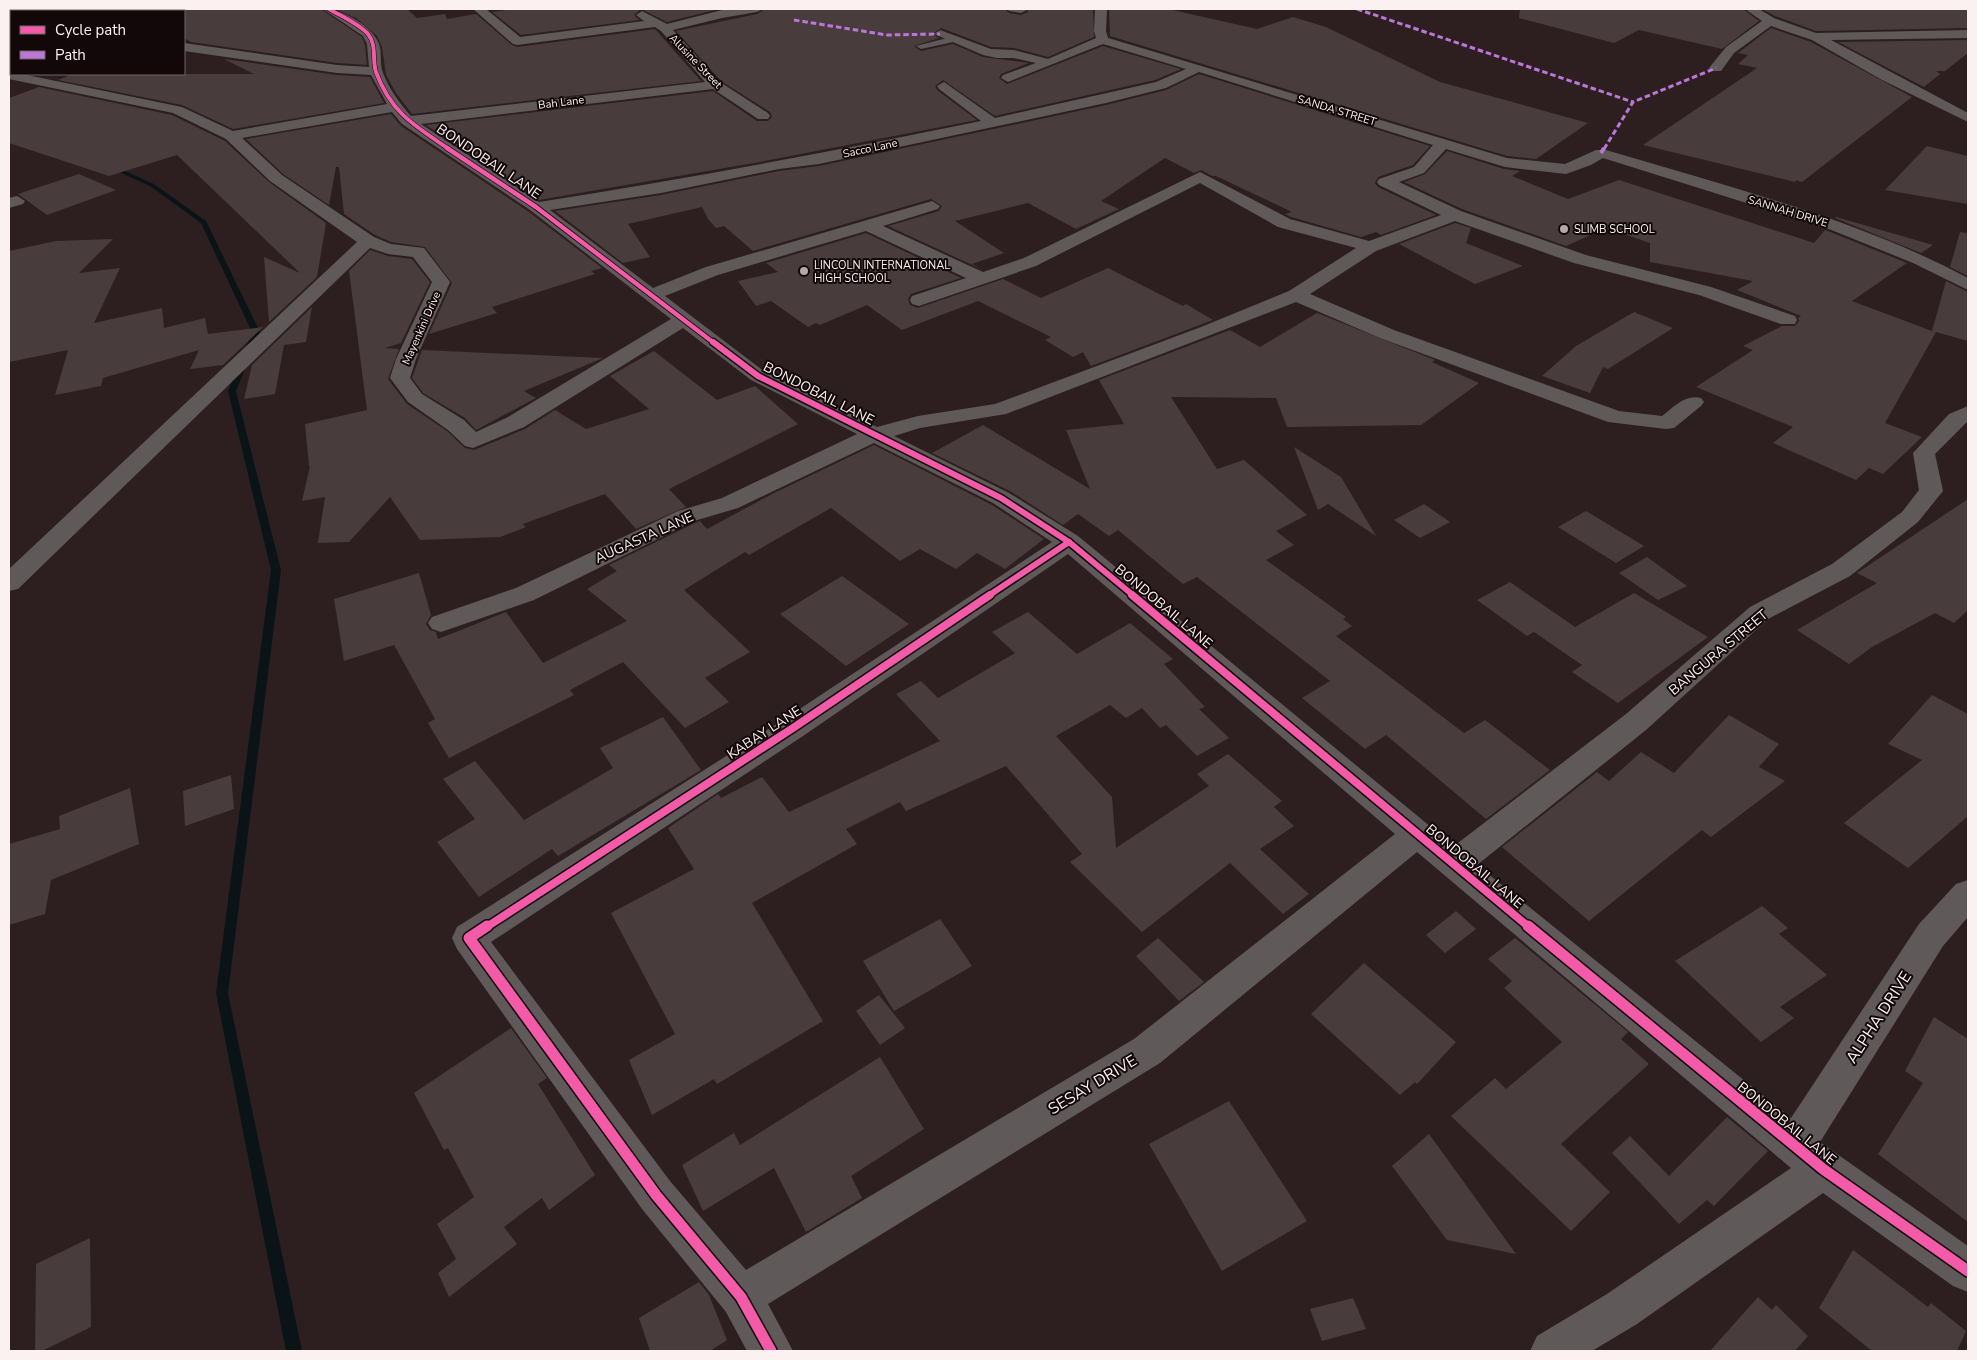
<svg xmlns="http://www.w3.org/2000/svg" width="1977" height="1360" viewBox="0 0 1977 1360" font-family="'Nunito Sans',sans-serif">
  <rect width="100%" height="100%" fill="#2d1f20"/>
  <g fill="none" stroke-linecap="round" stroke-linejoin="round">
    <polygon fill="#0a1416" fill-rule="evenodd" points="114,161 118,161 125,171 154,184 206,221 260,332 236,391 281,570 228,993 302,1351 286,1351 216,993 271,570 228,391 252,332 201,223 150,186 121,173 113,162"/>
  </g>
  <g fill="#483c3c">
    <polygon points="125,9 321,9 362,37 365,45 367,65 337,63 191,42 184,38 184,11 130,11"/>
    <polygon points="335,9 407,9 417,18 445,14 447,19 476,14 512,45 517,47 655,29 701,81 412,114 396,93 386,75 382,47 377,36 356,18"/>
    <polygon points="513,9 719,9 667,22 641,9 634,15 639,20 521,35 492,12"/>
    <polygon points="765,9 1005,9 1009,13 1021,15 1028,12 1028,9 1093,9 1094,37 1048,57 1014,48 991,47 941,28 932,34 939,38 914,46 921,51 953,44 983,57 1029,63 1001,74 999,78 1007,84 1103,46 1181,69 1155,80 995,116 943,80 935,86 937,90 977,120 760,162 539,200 426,125 713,91 757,121 768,121 772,117 770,112 721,81 676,31 757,14"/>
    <polygon points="1109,9 1168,9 1257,29 1293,17 1326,27 1440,82 1588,123 1536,159 1507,156 1110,36"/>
    <polygon points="1520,9 1743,9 1759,21 1722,49 1639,30 1614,43 1519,18"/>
    <polygon points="1762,9 1968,9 1968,28 1816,31 1775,16"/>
    <polygon points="1771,28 1811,42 1912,97 1802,182 1796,180 1795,182 1643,145 1757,68 1738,64 1748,55 1738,53"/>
    <polygon points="1968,40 1968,53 1945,71 1936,71 1940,74 1924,87 1838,42"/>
    <polygon points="224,59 337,75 370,77 384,103 233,129 182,105 58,80 73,74 254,74"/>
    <polygon points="1199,74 1430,146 1413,165 1378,177 1375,183 1378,187 1436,215 1381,235 1376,232 1361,237 1291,217 1285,214 1292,212 1216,176 1212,176 1201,170 1194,173 1165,158 1101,201 1119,209 1076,229 1028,203 955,221 1004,253 972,264 983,270 888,226 939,211 942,206 931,199 753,251 724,226 716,228 708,219 702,207 628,224 650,257 623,263 555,211 661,195 779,171 819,166 1106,105 1166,90"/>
    <polygon points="39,87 172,115 225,141 269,182 326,223 317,277 269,322 264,257 300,273 177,155 109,176 9,143 9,98"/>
    <polygon points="391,114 401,126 529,212 602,268 591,271 595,274 492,307 497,313 429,334 452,283 425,247 391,242 375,235 344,214 339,167 336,167 329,205 283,174 246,139"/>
    <polygon points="1927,146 1968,156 1968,204 1885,190"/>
    <polygon points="1447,151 1504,169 1520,171 1512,176 1568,199 1619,180 1814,243 1825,230 1828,231 1907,263 1852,301 1932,331 1946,281 1968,292 1968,341 1936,332 1885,423 1922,437 1883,474 1869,468 1856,480 1773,443 1793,427 1696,387 1753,350 1743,346 1782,326 1795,326 1799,321 1798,318 1801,316 1737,290 1753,281 1650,262 1650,243 1606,228 1566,246 1462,209 1404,182 1425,174"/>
    <polygon points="79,174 116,190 47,215 18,194"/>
    <polygon points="1836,217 1933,245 1921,253 1835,218"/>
    <polygon points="1455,223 1471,228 1466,243 1523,266 1475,284 1399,244"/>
    <polygon points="1960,232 1968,233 1968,276 1950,267"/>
    <polygon points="866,233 961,278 911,294 908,299 910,305 918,308 1003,279 1041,298 1108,268 1183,306 1186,304 1213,320 1091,366 1083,352 1073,357 1045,340 1051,337 978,301 902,330 867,305 820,325 816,323 808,327 771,301 756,306 738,281 778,272 766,263"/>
    <polygon points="113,239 79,273 120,268 94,323 162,308 164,328 205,318 208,334 263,327 223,365 190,369 199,350 103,378 101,386 55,395 68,350 9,362 9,251 56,241"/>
    <polygon points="370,250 388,256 412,259 430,282 401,343 385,348 399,349 388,379 407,404 447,431 465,448 474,450 525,429 555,410 586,429 649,409 610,376 654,351 717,400 755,386 798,424 669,489 686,507 636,529 605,494 523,524 526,527 500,537 420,540 390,497 349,542 318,543 325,497 302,501 310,466 309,466 305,424 367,410 349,271"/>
    <polygon points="312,307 306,342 284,345 275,394 244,399 252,365"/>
    <polygon points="1634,312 1673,328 1608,369 1603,367 1590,393 1542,376 1576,346"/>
    <polygon points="1317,313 1435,360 1432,362 1479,383 1421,425 1287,427 1276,398 1171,397 1217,469 1244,460 1307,515 1276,531 1294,545 1266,560 1346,617 1343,619 1352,626 1336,636 1464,733 1485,720 1550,770 1486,819 1386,735 1365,749 1302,698 1330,681 1197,577 1183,584 1118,530 1109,536 1078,514 1063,525 1010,491 932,453 983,425 1090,489 1066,430 1124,424 1099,380 1230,330 1260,347"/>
    <polygon points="422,350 603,358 524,391 536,398 476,430 465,418 423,393 412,378"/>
    <polygon points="874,445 992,505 1044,539 1005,569 977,553 956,569 920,549 900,561 831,508 749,555 745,552 684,590 750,652 705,678 729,702 685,728 623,662 570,690 574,695 449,758 428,723 435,719 394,645 344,661 334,599 419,573 431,615 426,624 430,630 436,632 438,639 506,612 543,663 627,621 587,589 617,571 609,565 695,523 700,521 707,529 772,494"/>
    <polygon points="1294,447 1341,477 1376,536 1328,504 1318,510"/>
    <polygon points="1968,499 1968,610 1954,623 1935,613 1872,647 1849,664 1797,630 1877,583 1857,573"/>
    <polygon points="1424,504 1450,522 1420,538 1394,520"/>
    <polygon points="1586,511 1644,546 1616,563 1558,527"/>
    <polygon points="1647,557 1687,586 1658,600 1619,573"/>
    <polygon points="842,576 909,624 846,666 780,614"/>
    <polygon points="1510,582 1575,627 1634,593 1708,637 1618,703 1572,672 1582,665 1534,632 1527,636 1477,600"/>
    <polygon points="1028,612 1077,654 1130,623 1173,659 1164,664 1205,707 1199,709 1229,738 1197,756 1166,725 1160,728 1142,708 1126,718 1110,705 1056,736 1112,797 1116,848 1209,786 1197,774 1228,754 1282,801 1274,807 1294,826 1260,849 1309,894 1283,914 1230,863 1142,932 1070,862 1082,854 1006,766 906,811 900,802 846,829 857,844 752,903 823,1021 717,1084 714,1079 652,1115 629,1060 675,1034 611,913 694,869 668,828 718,794 721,798 762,777 789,812 940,741 896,694 921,681 938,698 1015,653 992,632"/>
    <polygon points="1932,695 1968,714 1968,816 1908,868 1844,823 1922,760 1888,744"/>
    <polygon points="1729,715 1779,744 1759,767 1785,781 1711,837 1702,830 1589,921 1502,847 1597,772 1609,781 1641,752 1674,773"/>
    <polygon points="663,717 701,770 558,856 552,849 479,897 437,842 475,819 443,779 475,761 524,820 613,768 600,748"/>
    <polygon points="231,775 234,809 185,826 183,791"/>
    <polygon points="130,788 139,844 51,880 45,914 9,925 9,844 60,829 59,816"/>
    <polygon points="1762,906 1788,928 1779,934 1827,975 1780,1007 1794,1018 1761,1042 1675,961"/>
    <polygon points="1456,911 1476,929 1445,953 1426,935"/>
    <polygon points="940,919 972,966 894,1011 863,961"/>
    <polygon points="1158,938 1204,982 1179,1001 1136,956"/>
    <polygon points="1515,938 1628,1032 1621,1039 1649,1064 1561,1144 1610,1192 1571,1231 1451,1116 1495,1078 1506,1089 1562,1042 1504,988 1512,981 1488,959"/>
    <polygon points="1364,963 1456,1042 1417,1084 1415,1082 1400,1095 1311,1014"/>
    <polygon points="879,995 905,1028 880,1045 856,1011"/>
    <polygon points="1934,1017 1968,1039 1968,1222 1878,1154 1923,1083 1905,1071"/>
    <polygon points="511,1028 547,1078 538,1084 595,1175 549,1210 542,1198 504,1227 517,1244 449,1297 438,1273 456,1259 437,1224 474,1197 448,1148 444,1150 414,1093"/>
    <polygon points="880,1057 924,1129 851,1176 862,1198 806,1232 774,1168 703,1211 682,1165 734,1133 740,1145"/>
    <polygon points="1229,1101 1307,1221 1222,1271 1149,1144"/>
    <polygon points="1727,1117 1768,1151 1714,1206 1707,1200 1679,1224 1612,1153 1630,1136 1669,1176"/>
    <polygon points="1429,1134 1516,1254 1447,1240 1392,1166"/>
    <polygon points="90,1238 91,1327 42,1351 35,1351 36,1264"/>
    <polygon points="1853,1250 1928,1307 1931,1303 1966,1331 1957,1351 1872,1351 1819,1308"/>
    <polygon points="699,1282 709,1295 727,1340 710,1351 650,1351 639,1318"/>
    <polygon points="1758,1297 1772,1310 1776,1305 1808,1336 1795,1351 1710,1351"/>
    <polygon points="1353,1298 1366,1329 1322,1341 1310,1309"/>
  </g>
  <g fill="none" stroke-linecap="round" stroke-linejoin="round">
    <polygon fill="#605959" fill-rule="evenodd" points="955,36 958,37 958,41 921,49 916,46"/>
    <g fill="#605959" fill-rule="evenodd">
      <path d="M323,9C340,8 373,26 379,44C382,52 380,62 382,70C387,86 400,104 411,116L705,82L661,31L655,27L517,45L513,44L473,9H486L520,37L644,21L636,15L642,11L667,24L722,10L763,9L757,12L722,18L673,30L720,82L768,113L770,116L768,119H758L713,89L421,124L539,202C687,179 834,151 981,121L939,89L937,86L944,82L995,118L1156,82L1186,69L1103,44L1008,82L1001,78L1003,75L1036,63L1014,58H997L983,55L934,34L940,30L991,49L1014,50L1048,59L1096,38L1094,31L1095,9H1107L1106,31L1108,38L1115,40L1507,158L1565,164L1596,150H1606C1729,187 1855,218 1968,278V290L1913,263L1829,229L1603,158L1591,165L1566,174L1505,167L1446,149L1424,173L1399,182L1461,211L1586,255L1711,287L1795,316L1797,320L1795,324H1781L1699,295L1574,263L1455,221L1376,251L1310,294L1394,330L1619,411L1662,416C1674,407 1685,394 1701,398L1704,402L1701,406L1674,428L1666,429L1608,422L1380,338L1296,302L1006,414L920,428L894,436L1009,493L1078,536L1454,846L1626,714L1750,607L1832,564L1902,512L1919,490L1913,453L1949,414L1968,406V421L1935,454L1943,491L1918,522L1850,576L1768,619L1646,730L1477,865L1791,1118L1919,924L1956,884L1968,880V917L1943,946L1820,1142L1968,1246V1292L1953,1286L1823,1193L1637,1324L1592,1351H1530L1537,1336L1607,1294L1791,1168L1417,852L1160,1063L768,1304L793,1351H747L726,1312L642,1209L457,949L452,938L457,927L783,720L1052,542L993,503L874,443L738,508L694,521L534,600L441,632L432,629L428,623L432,617L516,588L678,511L722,498L857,434L751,380L683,328L524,427L473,448L465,446L448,430L408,402L390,378L396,359L432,282L413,257L388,254L370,248L18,589L9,591V569L357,242L270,181L226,139L173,113L9,79V71L11,74H22L182,107L233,131L387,104L371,75L337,73L184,51V43L337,65L369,67L367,44L363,36ZM1199,72L1433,145L1414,167L1379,179L1377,182L1379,185L1441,215L1369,241L1290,219L1200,172L1024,258L983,272L883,226L938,209L940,206L932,201L706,267L653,288L550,210L661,193L779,169L819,164L1106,103L1166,88ZM392,112L402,124L530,210L671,319L508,417L476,432L464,420L422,394L410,378L416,359L450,282L447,278L424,248L391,244L374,237L282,175L242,138ZM1200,183L1278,227L1356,248L1289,291L1201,327L995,404L918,416L877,427L765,372L665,296L718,275L866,231L966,278L912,296L910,300L912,304L919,306L1036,266ZM1068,554L1395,834L1134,1039L746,1270L670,1181L491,942L803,736Z"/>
      <polygon points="1007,9 1026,9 1027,10 1021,13 1009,11"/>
      <polygon points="1745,9 1759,9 1774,18 1816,33 1968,30 1968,38 1831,40 1968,113 1968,122 1882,80 1812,40 1771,26 1734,53 1721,71 1711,71 1709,68 1726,47 1762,21"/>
      <polygon points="17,196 25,201 23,204 9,208 9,198"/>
    </g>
    <g stroke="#ba77d6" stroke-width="3" stroke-dasharray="5.5 3" stroke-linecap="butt">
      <polyline points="1357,9 1633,102"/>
      <polyline points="794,20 887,35 940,34"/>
      <polyline points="1604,149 1633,102 1716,68"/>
    </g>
    <polyline stroke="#ba77d6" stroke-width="4" stroke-dasharray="8 4" stroke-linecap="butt" points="1601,153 1604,148"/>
    <defs>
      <path id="cycleway-far4" d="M329,9C341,16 359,24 368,34C377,45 372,60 376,72C391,113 415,126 449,149"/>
      <polyline id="cycleway-far3" points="447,148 536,207 714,343"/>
      <g id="cycleway-far2">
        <polyline points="713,342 758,376 1001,498 1069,542 1134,596"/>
        <polyline points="988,596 1069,542"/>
      </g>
      <g id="cycleway-far1">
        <polyline points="1132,595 1530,928"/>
        <polyline points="485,928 793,728 990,595"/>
      </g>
      <g id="cycleway">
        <polyline points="487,926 469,938 656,1195 741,1297 771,1351"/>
        <polyline points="1528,926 1823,1169 1968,1271"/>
      </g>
    </defs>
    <use href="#cycleway-far4" stroke="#130809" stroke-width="5"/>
    <use href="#cycleway-far3" stroke="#130809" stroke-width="6"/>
    <use href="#cycleway-far2" stroke="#130809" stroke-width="9"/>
    <use href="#cycleway-far1" stroke="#130809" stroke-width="11"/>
    <use href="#cycleway" stroke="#130809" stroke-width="14"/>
    <use href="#cycleway-far4" stroke="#f35aa7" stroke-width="4"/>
    <use href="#cycleway-far3" stroke="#f35aa7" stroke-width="4.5"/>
    <use href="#cycleway-far2" stroke="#f35aa7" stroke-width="6"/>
    <use href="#cycleway-far1" stroke="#f35aa7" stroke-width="8"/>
    <use href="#cycleway" stroke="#f35aa7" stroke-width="11"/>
  </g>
  <g fill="#b4a8a8" stroke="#130809" stroke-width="2">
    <circle cx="1564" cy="229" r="5"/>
    <circle cx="804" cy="271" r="5"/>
  </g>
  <g text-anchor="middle" stroke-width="4" stroke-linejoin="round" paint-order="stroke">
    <g font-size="11" fill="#fcf1f1" stroke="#130809">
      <text transform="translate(696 61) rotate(46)" y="4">Alusine Street</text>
      <text transform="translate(561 102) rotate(-7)" y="4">Bah Lane</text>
      <text transform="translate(1337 110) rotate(17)" y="4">SANDA STREET</text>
      <text transform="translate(870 148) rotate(-12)" y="4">Sacco Lane</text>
      <text transform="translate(1788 211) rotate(17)" y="4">SANNAH DRIVE</text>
      <text transform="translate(421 328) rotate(-66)" y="4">Mayenkini Drive</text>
    </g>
    <g font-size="11" fill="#fcf1f1" stroke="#130809" text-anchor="start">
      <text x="1574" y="233">SLIMB SCHOOL</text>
      <text x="814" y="269">LINCOLN INTERNATIONAL<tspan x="814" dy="13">HIGH SCHOOL</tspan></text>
    </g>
    <g font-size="14" fill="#fcf1f1" stroke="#130809">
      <text transform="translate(489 161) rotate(34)" y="5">BONDOBAIL LANE</text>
      <text transform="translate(819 393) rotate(27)" y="5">BONDOBAIL LANE</text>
      <text transform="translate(644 537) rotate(-24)" y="5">AUGASTA LANE</text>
      <text transform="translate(1164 606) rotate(40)" y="5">BONDOBAIL LANE</text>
      <text transform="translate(1718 652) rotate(-40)" y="5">BANGURA STREET</text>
      <text transform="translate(764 732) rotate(-33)" y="5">KABAY LANE</text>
      <text transform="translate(1475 866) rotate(40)" y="5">BONDOBAIL LANE</text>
      <text transform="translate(1787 1123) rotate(39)" y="5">BONDOBAIL LANE</text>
    </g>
    <g font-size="16" fill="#fcf1f1" stroke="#130809">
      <text transform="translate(1878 1017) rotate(-57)" y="6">ALPHA DRIVE</text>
      <text transform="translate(1092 1084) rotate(-31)" y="6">SESAY DRIVE</text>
    </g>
  </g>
  <rect width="1977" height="1360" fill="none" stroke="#fcf1f1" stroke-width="20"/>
  <rect x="10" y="10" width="175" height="65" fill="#130809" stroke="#706566"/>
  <rect x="20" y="26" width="25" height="8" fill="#f35aa7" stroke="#706566"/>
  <text x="55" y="35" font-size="15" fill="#fcf1f1">Cycle path</text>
  <rect x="20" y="51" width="25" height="8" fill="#ba77d6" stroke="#706566"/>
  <text x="55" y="60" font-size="15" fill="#fcf1f1">Path</text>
</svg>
